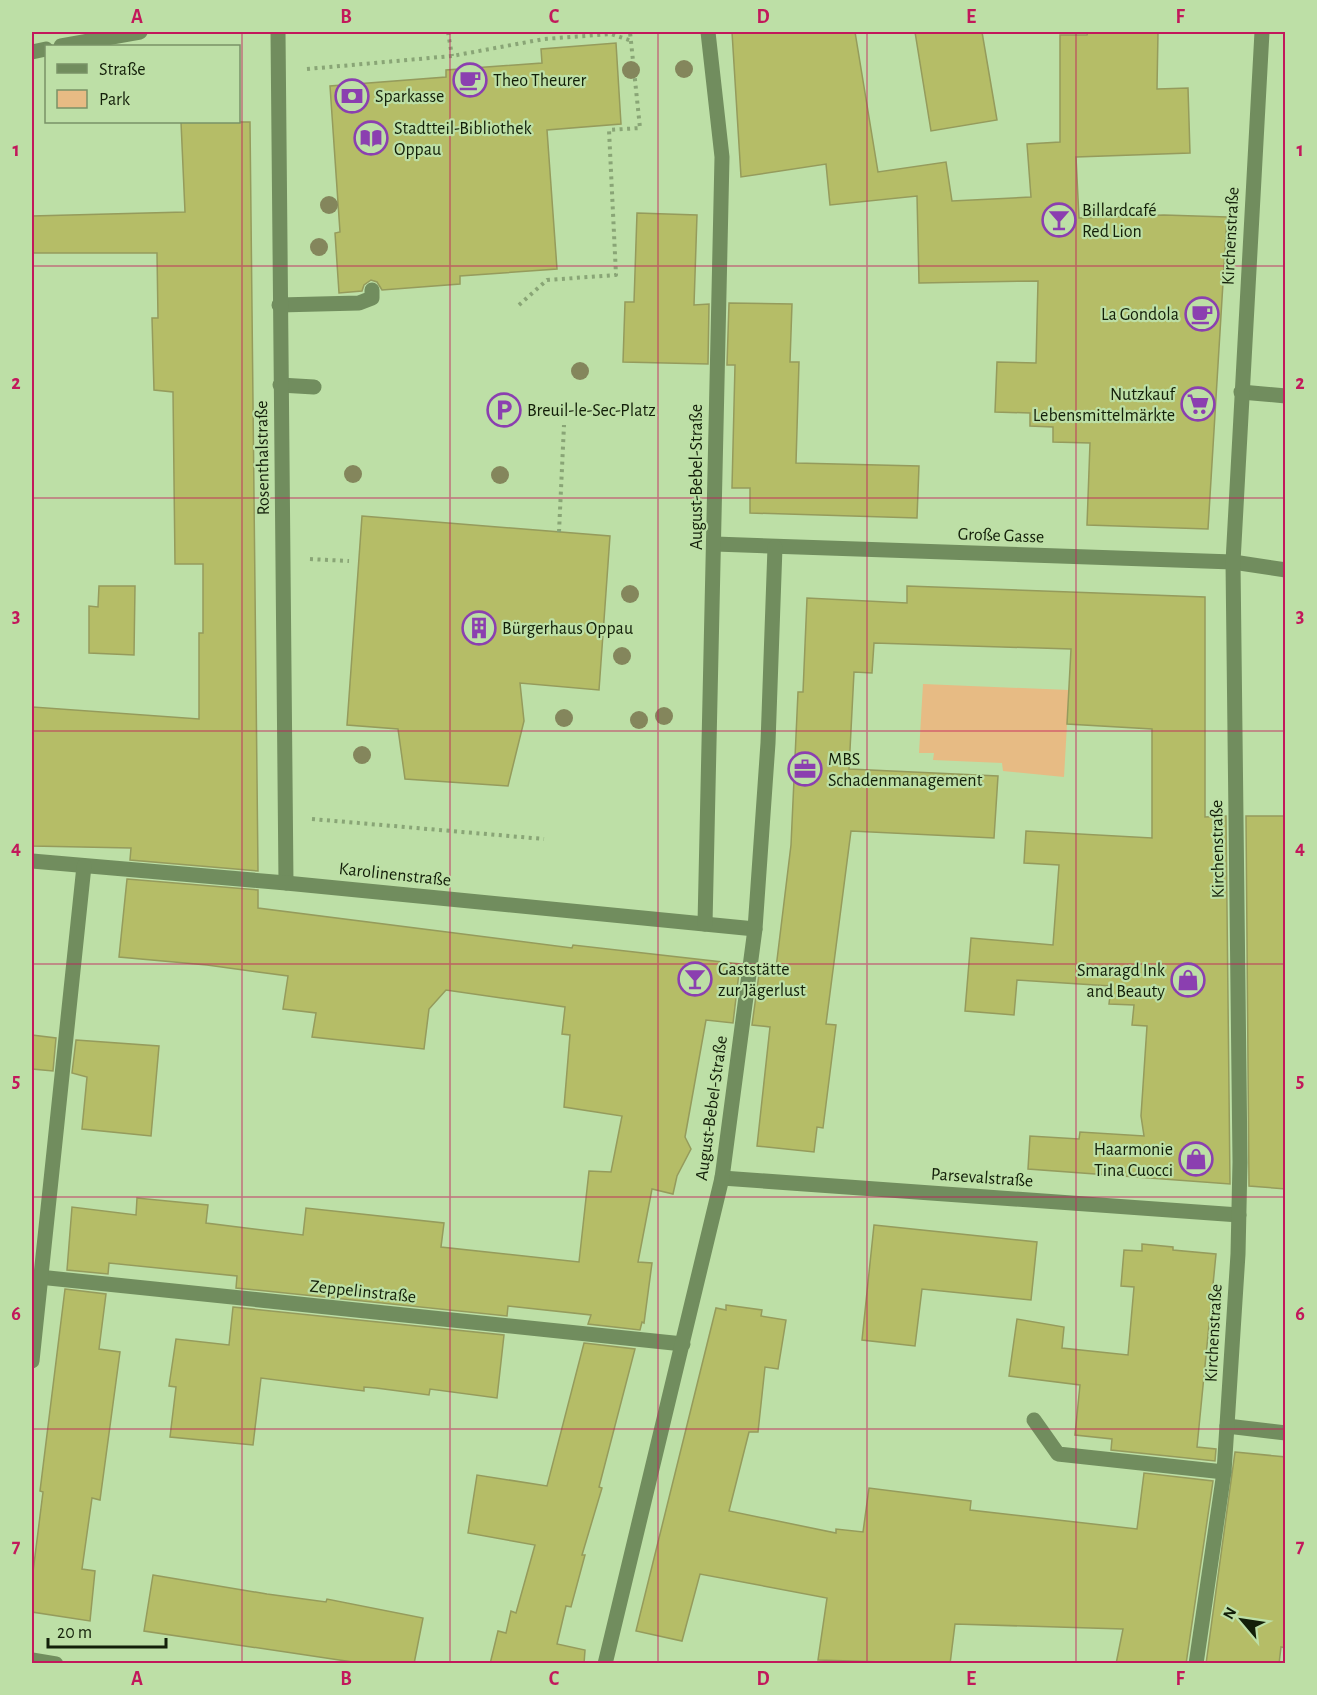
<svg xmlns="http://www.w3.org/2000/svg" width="1317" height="1695" viewBox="0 0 1317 1695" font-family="'Alegreya Sans',sans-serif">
  <rect width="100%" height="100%" fill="#bddfa6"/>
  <polygon fill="#e7bb84" points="923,684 1069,690 1064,777 1003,771 1002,763 933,760 934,753 919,753"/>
  <g fill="#b5bd67" stroke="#959b5c" stroke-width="1.5">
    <polygon points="732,32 855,32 878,172 946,162 952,201 1031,197 1027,144 1060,142 1060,35 1087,35 1088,32 1158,32 1157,89 1188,88 1190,153 1076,157 1079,218 1164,215 1227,217 1208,529 1087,525 1090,443 1053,442 1053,427 1030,426 1030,413 995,412 997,362 1036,363 1038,281 919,283 917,196 830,205 826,164 741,177"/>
    <polygon points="915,32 982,32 997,120 931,131"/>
    <polygon points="616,43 621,124 547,130 557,269 460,276 460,284 382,290 377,282 371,280 364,285 362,291 339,293 335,233 340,232 330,86 446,77 446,70 542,63 541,49"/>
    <polygon points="181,122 250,122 258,871 130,860 131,848 32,846 33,707 199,719 199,633 203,633 203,564 175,564 173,392 154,390 152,318 158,318 157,253 32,253 32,216 185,212"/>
    <polygon points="637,213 697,215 694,305 709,304 708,364 623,362 625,302 634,302"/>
    <polygon points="729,303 792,304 790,362 799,362 796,463 919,466 917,518 750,513 750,488 732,488 735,365 727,365"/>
    <polygon points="362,516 610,536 599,690 520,683 524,721 508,786 405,779 398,729 347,725"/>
    <polygon points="99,586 135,586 134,655 89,653 89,606 98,607"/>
    <polygon points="907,586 1205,597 1205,817 1226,816 1230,1184 1028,1169 1030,1136 1079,1139 1080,1132 1144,1136 1141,1116 1147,1026 1132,1025 1134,1005 1109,1004 1111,986 1017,980 1014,1015 965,1011 971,938 1053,945 1059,865 1024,863 1026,831 1152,838 1152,729 1067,724 1071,649 874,643 872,673 854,672 849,769 998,776 994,838 851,831 826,1024 836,1025 823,1128 817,1127 814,1152 757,1146 770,1027 752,1025 760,967 776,968 791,845 798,692 803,692 807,598 907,603"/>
    <polygon points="1246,816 1286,816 1286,1189 1249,1186"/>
    <polygon points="127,879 258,890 258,908 572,948 573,945 740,964 733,1023 706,1020 685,1137 691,1149 677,1176 673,1194 652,1189 638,1262 652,1263 644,1323 642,1322 640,1330 588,1324 591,1315 508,1306 507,1316 236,1288 237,1276 109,1263 108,1274 67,1270 72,1207 136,1215 137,1198 208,1205 206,1223 303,1235 306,1208 444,1223 441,1247 579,1262 589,1171 611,1172 622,1116 564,1107 570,1035 562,1034 565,1007 446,990 429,1009 424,1049 312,1037 316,1013 283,1009 288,976 207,965 119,957"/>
    <polygon points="32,1035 56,1038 53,1071 32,1069"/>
    <polygon points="76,1040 159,1046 151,1136 82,1129 87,1077 72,1073"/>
    <polygon points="874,1225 1037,1242 1031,1300 922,1289 915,1346 862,1340"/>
    <polygon points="1142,1244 1173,1247 1173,1250 1216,1254 1197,1447 1216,1449 1215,1461 1111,1450 1112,1439 1075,1435 1080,1385 1009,1376 1017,1319 1064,1327 1062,1348 1128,1355 1134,1287 1121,1286 1124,1250 1142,1251"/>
    <polygon points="65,1289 106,1294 99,1349 120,1352 100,1500 92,1498 82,1569 95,1571 90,1621 32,1612 32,1580 43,1492 40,1491"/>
    <polygon points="726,1305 762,1310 761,1316 786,1320 778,1369 765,1367 758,1432 749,1432 729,1511 836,1533 836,1529 863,1532 869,1488 971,1501 970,1510 1137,1529 1144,1473 1213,1481 1186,1664 1116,1664 1123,1629 955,1624 950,1664 818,1660 827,1598 700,1574 682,1641 636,1631 716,1308 726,1310"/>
    <polygon points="233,1307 504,1335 497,1398 430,1389 429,1395 376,1388 364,1387 364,1391 261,1378 253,1445 170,1437 176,1387 169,1386 176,1339 229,1345"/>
    <polygon points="584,1343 635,1349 599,1487 602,1488 582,1555 585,1555 571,1607 566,1606 557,1644 585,1650 584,1664 490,1664 498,1631 506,1633 511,1611 516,1613 535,1545 468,1533 477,1475 547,1486"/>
    <polygon points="1235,1452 1286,1457 1286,1648 1281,1647 1279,1664 1206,1664"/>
    <polygon points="153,1575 267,1594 326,1602 327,1599 423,1618 414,1664 366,1664 144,1631"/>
  </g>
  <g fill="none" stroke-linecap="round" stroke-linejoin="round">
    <g stroke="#89a576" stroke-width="4" stroke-dasharray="3 4.5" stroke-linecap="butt">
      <polyline points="448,32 452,56"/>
      <polyline points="307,69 452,56 544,39 611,34 632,41"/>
      <polyline points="519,305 547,280 616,275 609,130 640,128 630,32"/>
      <polyline points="559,532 564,425"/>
      <polyline points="310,559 349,561"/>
      <polyline points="312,819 544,839"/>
    </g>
    <g stroke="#718d5e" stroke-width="15">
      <polyline points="279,305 359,303 372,298 372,290"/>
      <polyline points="280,385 314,387"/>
      <polyline points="1034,1420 1058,1454 1224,1472"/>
    </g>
    <g stroke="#718d5e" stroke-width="15">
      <polyline points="278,32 286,883"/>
      <polyline points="61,46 140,32"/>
      <polyline points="32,52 46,49"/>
      <polyline points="1241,392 1286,396"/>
      <polyline points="715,544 1233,562 1286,570"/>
      <polyline points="32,861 286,883 755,929"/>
      <polyline points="705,924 722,157 708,32"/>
      <polyline points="722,1178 1239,1215"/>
      <polyline points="39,1277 683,1344"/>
      <polyline points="32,1361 84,866"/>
      <polyline points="1227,1426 1286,1433"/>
      <polyline points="32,1660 56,1664"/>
      <polyline points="605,1664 722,1178 755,929 768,743 775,547"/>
      <polyline points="1196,1664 1224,1472 1238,1254 1240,1162 1233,562 1262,32"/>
    </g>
  </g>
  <g fill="#84865c">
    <circle cx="684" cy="69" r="9"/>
    <circle cx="631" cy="70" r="9"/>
    <circle cx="329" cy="205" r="9"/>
    <circle cx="319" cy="247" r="9"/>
    <circle cx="580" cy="371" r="9"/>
    <circle cx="353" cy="474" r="9"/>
    <circle cx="500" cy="475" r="9"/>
    <circle cx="630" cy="594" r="9"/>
    <circle cx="622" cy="656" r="9"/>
    <circle cx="664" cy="716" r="9"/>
    <circle cx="564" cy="718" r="9"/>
    <circle cx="639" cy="720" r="9"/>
    <circle cx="362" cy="755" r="9"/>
  </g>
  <path fill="none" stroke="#c2185b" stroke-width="1.5" stroke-opacity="0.55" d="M242,32V1664M450,32V1664M658,32V1664M867,32V1664M1076,32V1664M32,266H1286M32,498H1286M32,731H1286M32,964H1286M32,1197H1286M32,1429H1286"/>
  <defs>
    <symbol id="cafe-ring" viewBox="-11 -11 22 22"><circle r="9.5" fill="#bddfa6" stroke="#8b3fb0" stroke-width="1.5"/><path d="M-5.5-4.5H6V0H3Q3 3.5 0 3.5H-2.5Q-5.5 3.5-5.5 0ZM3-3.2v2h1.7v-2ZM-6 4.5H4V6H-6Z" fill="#8b3fb0"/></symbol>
    <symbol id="bank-ring" viewBox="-11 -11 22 22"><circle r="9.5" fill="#bddfa6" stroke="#8b3fb0" stroke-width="1.5"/><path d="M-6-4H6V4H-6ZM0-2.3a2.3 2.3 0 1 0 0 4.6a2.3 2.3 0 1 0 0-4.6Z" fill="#8b3fb0"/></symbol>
    <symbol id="library-ring" viewBox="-11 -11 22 22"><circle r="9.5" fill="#bddfa6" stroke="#8b3fb0" stroke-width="1.5"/><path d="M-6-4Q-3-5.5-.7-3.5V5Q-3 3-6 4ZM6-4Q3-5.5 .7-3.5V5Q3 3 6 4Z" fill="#8b3fb0"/></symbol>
    <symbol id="bar-ring" viewBox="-11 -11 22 22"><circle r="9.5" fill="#bddfa6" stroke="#8b3fb0" stroke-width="1.5"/><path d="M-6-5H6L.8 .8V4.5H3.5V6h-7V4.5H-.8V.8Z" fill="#8b3fb0"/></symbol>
    <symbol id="supermarket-ring" viewBox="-11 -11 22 22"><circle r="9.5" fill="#bddfa6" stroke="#8b3fb0" stroke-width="1.5"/><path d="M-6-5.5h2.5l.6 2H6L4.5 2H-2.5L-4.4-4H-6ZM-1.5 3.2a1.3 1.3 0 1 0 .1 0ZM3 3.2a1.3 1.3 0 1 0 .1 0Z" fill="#8b3fb0"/></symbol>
    <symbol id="parking-ring" viewBox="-11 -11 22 22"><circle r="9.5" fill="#bddfa6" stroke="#8b3fb0" stroke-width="1.5"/><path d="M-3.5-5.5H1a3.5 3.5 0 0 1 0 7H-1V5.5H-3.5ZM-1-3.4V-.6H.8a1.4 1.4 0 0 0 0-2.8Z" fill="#8b3fb0"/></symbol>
    <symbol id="building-ring" viewBox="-11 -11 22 22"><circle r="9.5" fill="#bddfa6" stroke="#8b3fb0" stroke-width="1.5"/><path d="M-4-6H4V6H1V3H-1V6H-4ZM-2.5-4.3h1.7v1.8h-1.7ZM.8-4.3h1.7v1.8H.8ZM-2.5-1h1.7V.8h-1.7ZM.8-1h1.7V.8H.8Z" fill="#8b3fb0"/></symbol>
    <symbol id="office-ring" viewBox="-11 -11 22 22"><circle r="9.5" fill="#bddfa6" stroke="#8b3fb0" stroke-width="1.5"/><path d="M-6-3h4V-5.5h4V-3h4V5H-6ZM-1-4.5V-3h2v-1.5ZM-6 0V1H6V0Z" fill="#8b3fb0"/></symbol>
    <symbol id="shop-ring" viewBox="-11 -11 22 22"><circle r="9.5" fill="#bddfa6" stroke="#8b3fb0" stroke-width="1.5"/><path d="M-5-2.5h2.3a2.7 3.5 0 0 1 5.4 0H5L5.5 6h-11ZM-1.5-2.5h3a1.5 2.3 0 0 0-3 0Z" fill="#8b3fb0"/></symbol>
  </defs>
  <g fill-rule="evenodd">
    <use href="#cafe-ring" x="451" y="61" width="38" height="38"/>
    <use href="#bank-ring" x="333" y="77" width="38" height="38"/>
    <use href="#library-ring" x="352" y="119" width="38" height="38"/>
    <use href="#bar-ring" x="1040" y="201" width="38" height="38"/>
    <use href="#cafe-ring" x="1183" y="295" width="38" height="38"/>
    <use href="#supermarket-ring" x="1179" y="385" width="38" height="38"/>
    <use href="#parking-ring" x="485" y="391" width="38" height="38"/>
    <use href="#building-ring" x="460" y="609" width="38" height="38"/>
    <use href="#office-ring" x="786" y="750" width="38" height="38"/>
    <use href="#bar-ring" x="676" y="960" width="38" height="38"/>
    <use href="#shop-ring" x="1169" y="961" width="38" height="38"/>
    <use href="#shop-ring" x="1177" y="1140" width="38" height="38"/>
  </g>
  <g text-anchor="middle" stroke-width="4.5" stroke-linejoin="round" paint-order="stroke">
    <g font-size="18" fill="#131f09" stroke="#bddfa6" text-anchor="start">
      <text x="493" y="86">Theo Theurer</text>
      <text x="375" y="102">Sparkasse</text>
      <text x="394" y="134">Stadtteil-Bibliothek<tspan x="394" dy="21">Oppau</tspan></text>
      <text x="1082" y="216">Billardcafé<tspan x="1082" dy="21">Red Lion</tspan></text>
      <text x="1179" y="320" text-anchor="end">La Gondola</text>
      <text x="1175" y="400" text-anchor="end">Nutzkauf<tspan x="1175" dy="21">Lebensmittelmärkte</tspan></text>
      <text x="527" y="416">Breuil-le-Sec-Platz</text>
      <text x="502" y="634">Bürgerhaus Oppau</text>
      <text x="828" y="765">MBS<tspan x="828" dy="21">Schadenmanagement</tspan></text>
      <text x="718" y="975">Gaststätte<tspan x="718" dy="21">zur Jägerlust</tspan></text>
      <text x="1165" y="976" text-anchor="end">Smaragd Ink<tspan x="1165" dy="21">and Beauty</tspan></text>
      <text x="1173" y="1155" text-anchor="end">Haarmonie<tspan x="1173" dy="21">Tina Cuocci</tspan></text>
    </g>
    <g font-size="18" fill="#131f09" stroke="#bddfa6">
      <text transform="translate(1230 236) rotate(-87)" y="6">Kirchenstraße</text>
      <text transform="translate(262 458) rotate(-91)" y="6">Rosenthalstraße</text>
      <text transform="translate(696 477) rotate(-90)" y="6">August-Bebel-Straße</text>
      <text transform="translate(1001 535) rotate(2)" y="6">Große Gasse</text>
      <text transform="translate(1217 849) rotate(-91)" y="6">Kirchenstraße</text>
      <text transform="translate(395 874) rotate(6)" y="6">Karolinenstraße</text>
      <text transform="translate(711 1108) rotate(-82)" y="6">August-Bebel-Straße</text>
      <text transform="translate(982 1177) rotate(4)" y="6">Parsevalstraße</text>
      <text transform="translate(363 1291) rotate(6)" y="6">Zeppelinstraße</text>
      <text transform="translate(1213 1333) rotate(-87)" y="6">Kirchenstraße</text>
    </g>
  </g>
  <rect width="1317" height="1695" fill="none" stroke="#bddfa6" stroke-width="66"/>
  <rect x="45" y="45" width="195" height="78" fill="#bddfa6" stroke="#799267" stroke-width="1.5"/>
  <rect x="57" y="64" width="30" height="9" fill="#718d5e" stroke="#799267" stroke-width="1.5"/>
  <text x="99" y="75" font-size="18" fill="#131f09">Straße</text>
  <rect x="57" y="90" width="30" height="18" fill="#e7bb84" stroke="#799267" stroke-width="1.5"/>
  <text x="99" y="105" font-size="18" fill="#131f09">Park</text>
  <g transform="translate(1242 1620) rotate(299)" stroke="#bddfa6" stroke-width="4.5" paint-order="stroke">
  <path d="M0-4.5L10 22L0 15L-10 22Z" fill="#131f09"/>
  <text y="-9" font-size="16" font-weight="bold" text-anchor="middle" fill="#131f09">N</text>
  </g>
  <path d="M48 1638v9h118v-9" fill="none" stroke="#131f09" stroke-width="3"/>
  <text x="57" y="1638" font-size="18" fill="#131f09" stroke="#bddfa6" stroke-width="4.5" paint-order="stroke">20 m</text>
  <rect x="33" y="33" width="1251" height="1629" fill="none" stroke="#c2185b" stroke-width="2"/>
  <g font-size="20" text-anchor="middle" font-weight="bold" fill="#c2185b">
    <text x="137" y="23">A</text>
    <text x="346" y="23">B</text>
    <text x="554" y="23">C</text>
    <text x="763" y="23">D</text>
    <text x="971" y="23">E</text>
    <text x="1180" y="23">F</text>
    <text x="16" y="156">1</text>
    <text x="1300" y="156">1</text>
    <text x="16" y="389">2</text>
    <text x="1300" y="389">2</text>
    <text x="16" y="622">3</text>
    <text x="1300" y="622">3</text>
    <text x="16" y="854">4</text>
    <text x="1300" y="854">4</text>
    <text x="16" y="1087">5</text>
    <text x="1300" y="1087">5</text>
    <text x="16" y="1320">6</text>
    <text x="1300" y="1320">6</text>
    <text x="16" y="1552">7</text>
    <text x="1300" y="1552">7</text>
    <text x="137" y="1685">A</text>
    <text x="346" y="1685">B</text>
    <text x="554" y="1685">C</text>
    <text x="763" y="1685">D</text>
    <text x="971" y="1685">E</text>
    <text x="1180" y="1685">F</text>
  </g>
</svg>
